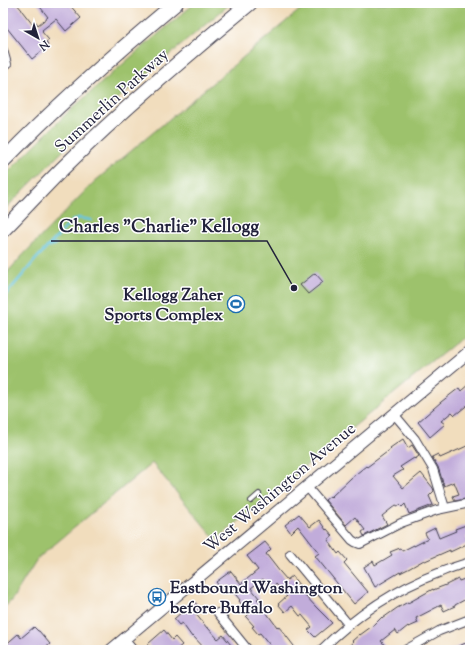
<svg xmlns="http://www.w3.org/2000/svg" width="473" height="653" viewBox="0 0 473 653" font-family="'Sorts Mill Goudy',serif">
  <rect width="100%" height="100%" fill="#fff"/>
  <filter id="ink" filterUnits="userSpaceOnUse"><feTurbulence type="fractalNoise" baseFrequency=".025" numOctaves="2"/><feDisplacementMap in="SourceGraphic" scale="8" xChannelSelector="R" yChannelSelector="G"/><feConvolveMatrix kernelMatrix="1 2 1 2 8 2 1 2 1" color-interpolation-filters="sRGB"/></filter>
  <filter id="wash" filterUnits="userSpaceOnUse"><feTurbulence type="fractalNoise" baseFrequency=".012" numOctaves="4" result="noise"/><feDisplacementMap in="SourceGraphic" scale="16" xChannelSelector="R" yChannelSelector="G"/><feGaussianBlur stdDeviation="0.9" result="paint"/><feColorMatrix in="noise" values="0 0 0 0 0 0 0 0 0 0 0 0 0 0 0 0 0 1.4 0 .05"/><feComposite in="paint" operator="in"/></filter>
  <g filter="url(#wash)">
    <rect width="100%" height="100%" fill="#f1ddbd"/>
    <g fill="#9dc26c" stroke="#607254">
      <polygon points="195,3 231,3 115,101 69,145 3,211 3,177 67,113 131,57"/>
      <polygon points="308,3 470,3 470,331 216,540 152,463 37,559 11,601 3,608 3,277 22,256 94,182"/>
    </g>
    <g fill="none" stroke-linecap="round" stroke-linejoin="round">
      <g stroke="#65c5e3" stroke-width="2.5">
        <polyline points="47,247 56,244"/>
        <polyline points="3,298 37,258 72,221 79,218 91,220"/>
      </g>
    </g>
    <g id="blocks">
      <g fill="#c1acda">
        <polygon points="3,3 16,3 22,10 22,11 33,25 36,22 38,25 48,17 37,3 68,3 81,18 66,31 56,19 42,30 43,31 42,32 49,40 46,42 48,46 32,59 3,23"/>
        <polygon points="315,273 323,282 308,294 300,285"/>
        <polygon points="470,383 470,403 455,415 452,412 441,421 445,424 430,437 418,422 441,402 459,388 461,391"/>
        <polygon points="403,439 408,448 412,445 419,456 415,459 414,458 400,467 403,470 393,476 403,488 421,473 433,488 434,491 429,496 433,505 409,514 405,504 402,507 400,505 398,506 396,505 382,516 387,524 364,536 362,532 365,530 355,517 346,525 325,500 330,496 331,497 351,478 366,466 367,467 391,449 390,448"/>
        <polygon points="467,446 470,453 470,498 455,501 453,496 459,494 454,482 444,486 438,467 432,457 438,454 440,458"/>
        <polygon points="299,514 310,527 319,520 326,530 327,529 333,536 328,540 338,554 340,552 347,560 344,563 368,592 354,604 315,556 319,553 298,526 291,533 285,525"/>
        <polygon points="466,525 470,535 466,537 469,543 450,552 450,550 425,561 424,560 410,568 400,573 400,572 375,587 364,567 373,561 375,565 392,555 390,552 400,548 402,551 414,545 414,546 428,539 425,533 435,528 439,538 456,531 455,529"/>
        <polygon points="265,542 271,549 266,554 280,572 287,580 292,576 306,594 305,595 316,607 332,623 315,637 308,630 312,627 302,615 300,616 292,606 285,612 278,604 287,596 276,584 271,588 263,579 251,588 259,598 257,599 268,611 266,612 277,627 278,626 284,633 297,650 274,650 260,633 258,634 252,627 254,626 246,617 249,614 239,601 240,600 228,585 222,590 216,582 231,571 241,584 258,570 247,556"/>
        <polygon points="470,577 470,595 467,597 468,598 455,605 455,606 444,611 441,605 416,618 418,623 409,627 408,626 398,634 395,630 381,641 389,650 375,650 373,647 369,650 344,650 353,642 352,641 360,634 360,635 375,624 382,617 383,618 397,608 408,602 408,603 433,589 433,590 446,585 458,579 459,581"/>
        <polygon points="194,601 200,609 195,613 207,628 208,628 218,639 223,635 235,650 206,650 193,636 192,637 182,623 179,625 174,619"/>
        <polygon points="34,627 38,631 39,631 50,644 43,650 3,650 3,647 18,634 21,638"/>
        <polygon points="164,630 172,640 175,637 182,645 176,650 152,650 148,644"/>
        <polygon points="470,641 470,650 450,650"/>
      </g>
    </g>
  </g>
  <g filter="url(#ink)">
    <use href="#blocks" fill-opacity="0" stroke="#413e4e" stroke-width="1"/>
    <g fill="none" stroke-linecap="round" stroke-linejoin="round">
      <defs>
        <polyline id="service" points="251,501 259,494"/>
        <g id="minor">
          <polyline points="3,50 7,64"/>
          <polyline points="394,414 415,439 433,469 445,508"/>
          <polyline points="307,487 352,540 355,542 360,544 401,523 437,510 470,503"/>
          <polyline points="290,554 348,624"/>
          <polyline points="218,613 248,650"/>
          <polyline points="124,639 133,650"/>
          <path d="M321,650C356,615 395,589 441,572C450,568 460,565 470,562"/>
          <polyline points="405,650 439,631 470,619"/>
        </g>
        <polyline id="secondary" points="111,650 470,351"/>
        <g id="motorway">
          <path d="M3,161C57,105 116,53 176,3"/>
          <path d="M3,230C23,210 42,189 62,169C122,110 186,56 250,3"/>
        </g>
      </defs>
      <use href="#service" stroke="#413e4e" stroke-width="6"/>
      <use href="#minor" stroke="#413e4e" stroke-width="10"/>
      <use href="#secondary" stroke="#413e4e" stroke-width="13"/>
      <use href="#motorway" stroke="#413e4e" stroke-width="16"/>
      <use href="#service" stroke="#fff" stroke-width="4"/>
      <use href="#minor" stroke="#fff" stroke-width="8"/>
      <use href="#secondary" stroke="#fff" stroke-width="11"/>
      <use href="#motorway" stroke="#fff" stroke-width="14"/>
    </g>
  </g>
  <defs>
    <symbol id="stadium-ring" viewBox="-11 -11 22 22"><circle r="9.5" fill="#fff" stroke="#1f6fb2" stroke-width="1.5"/><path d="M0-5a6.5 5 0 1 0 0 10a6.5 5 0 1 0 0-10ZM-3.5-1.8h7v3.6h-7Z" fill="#1f6fb2"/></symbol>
    <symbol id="bus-ring" viewBox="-11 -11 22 22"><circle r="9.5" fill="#fff" stroke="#1f6fb2" stroke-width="1.5"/><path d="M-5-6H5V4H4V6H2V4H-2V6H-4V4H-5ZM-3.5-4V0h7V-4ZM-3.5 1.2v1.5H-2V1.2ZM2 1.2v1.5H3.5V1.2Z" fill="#1f6fb2"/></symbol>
  </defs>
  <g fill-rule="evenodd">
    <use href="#stadium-ring" x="226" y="294" width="20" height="20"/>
    <use href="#bus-ring" x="147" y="587" width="20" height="20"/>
  </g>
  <g text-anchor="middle" stroke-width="3" stroke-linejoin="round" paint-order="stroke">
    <g font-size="17" fill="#22223b" stroke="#fff">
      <text transform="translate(111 100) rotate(-42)" y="6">Summerlin Parkway</text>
      <text transform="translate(279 487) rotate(-40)" y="6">West Washington Avenue</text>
    </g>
    <g font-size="17" font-weight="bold" fill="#22223b" stroke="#fff" text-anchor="end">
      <text x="223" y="300">Kellogg Zaher<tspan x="223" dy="20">Sports Complex</tspan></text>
      <text x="170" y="593" text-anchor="start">Eastbound Washington<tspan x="170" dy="20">before Buffalo</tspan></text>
    </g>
  </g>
  <path fill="none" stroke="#22223b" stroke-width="1.5" d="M294 288L267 241H51"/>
  <circle fill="#22223b" stroke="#fff" stroke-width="1.5" cx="294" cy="288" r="4"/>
  <g font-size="18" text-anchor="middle" font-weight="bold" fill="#22223b" stroke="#fff" stroke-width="3" stroke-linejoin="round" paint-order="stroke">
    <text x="159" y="232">Charles "Charlie" Kellogg</text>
  </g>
  <rect width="473" height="653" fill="none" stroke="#fff" stroke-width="16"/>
  <g transform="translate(38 38) rotate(141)" stroke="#ffffff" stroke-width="3" paint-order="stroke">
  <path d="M0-3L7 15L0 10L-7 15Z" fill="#22223b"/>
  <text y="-6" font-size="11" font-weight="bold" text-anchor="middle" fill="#22223b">N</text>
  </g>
</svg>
